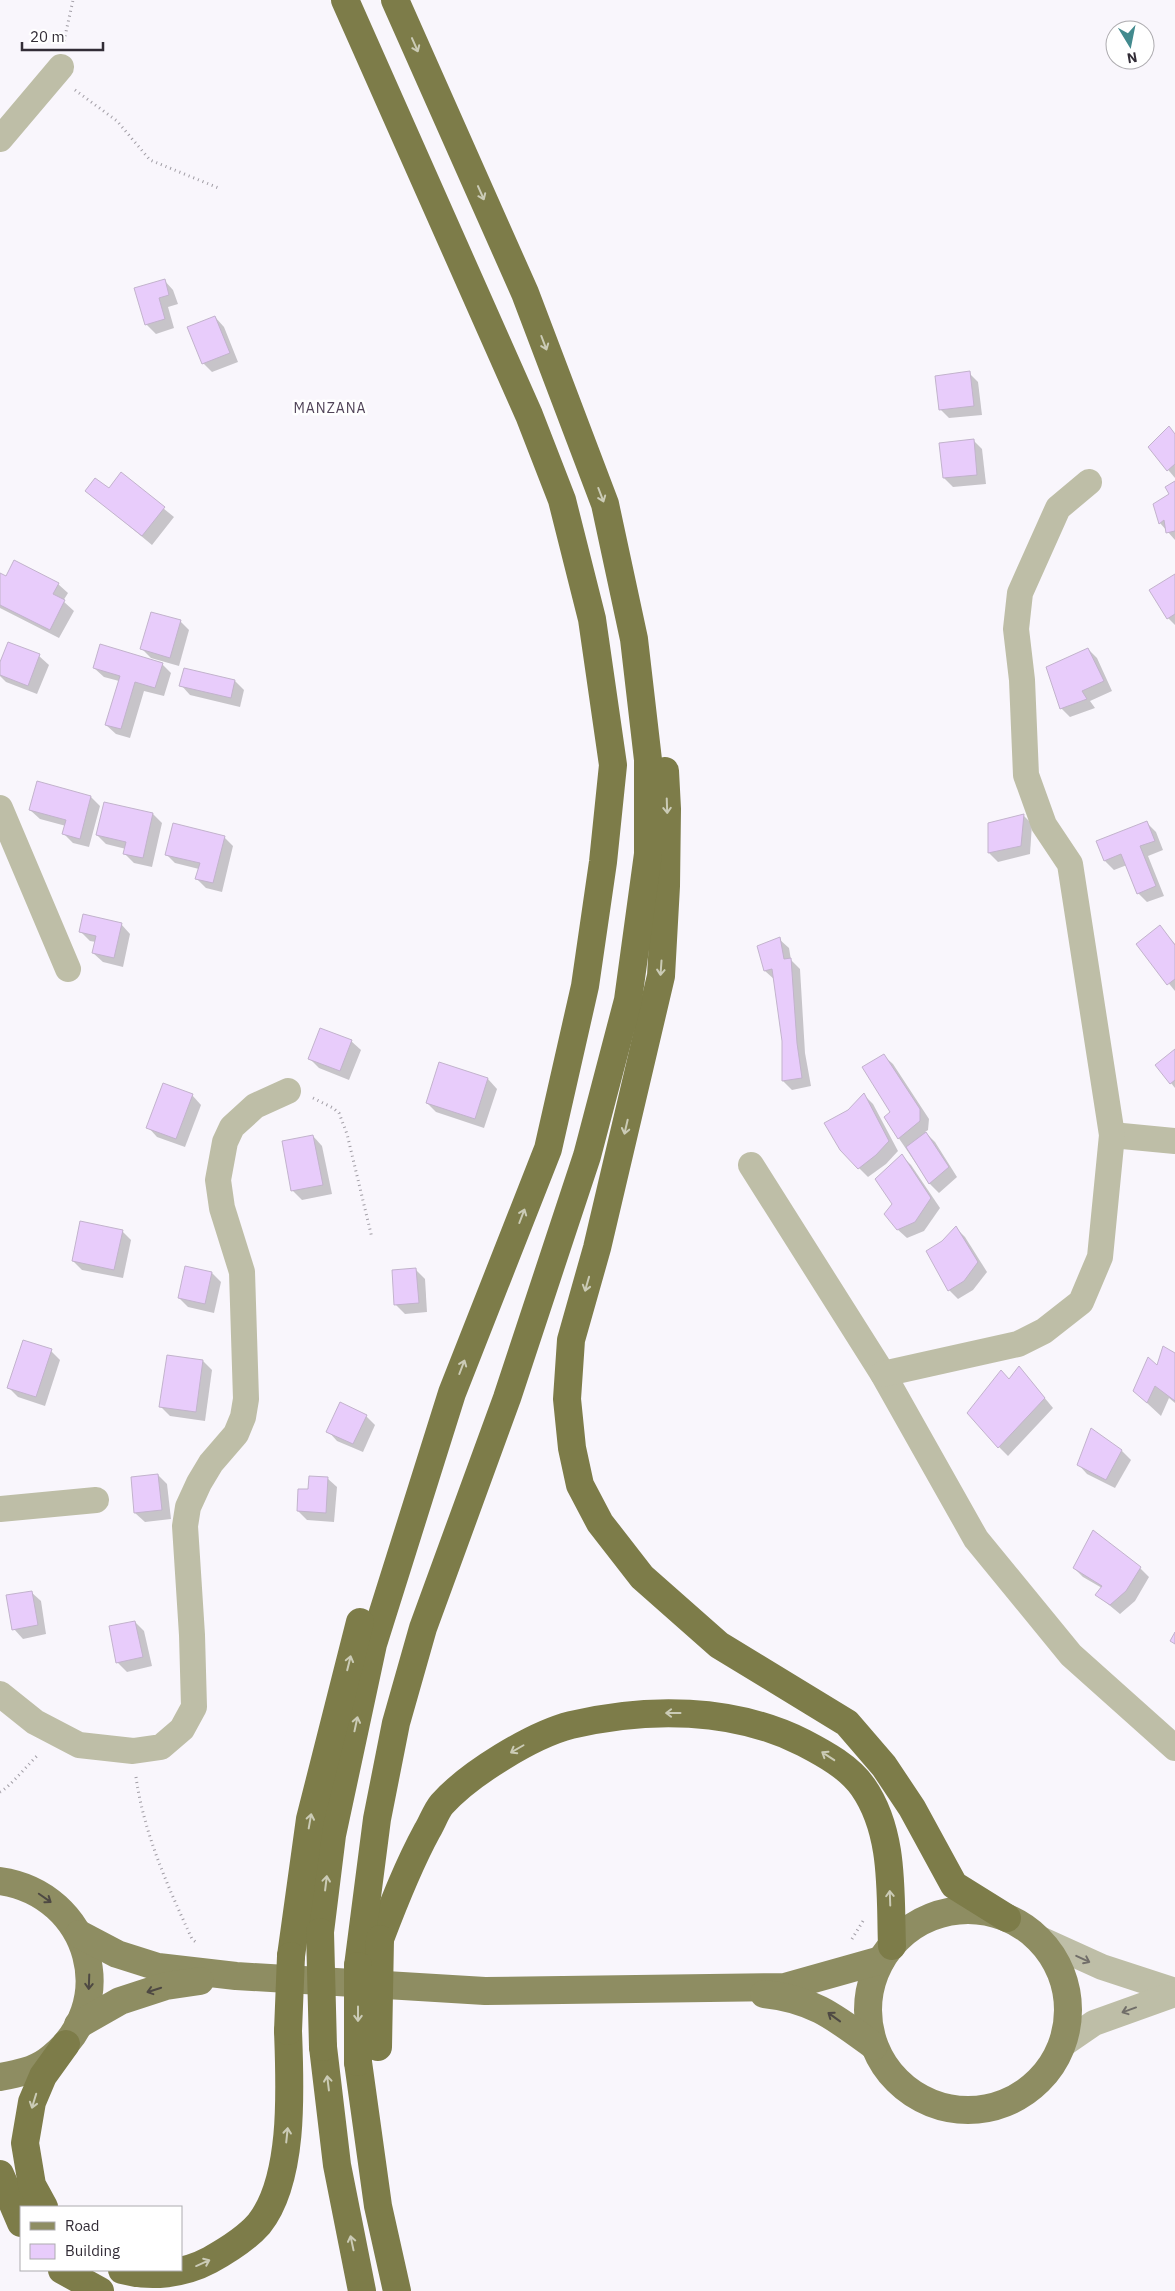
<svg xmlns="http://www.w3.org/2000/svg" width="1175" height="2291" viewBox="0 0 1175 2291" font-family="'IBM Plex Sans',sans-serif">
  <rect width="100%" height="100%" fill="#f9f6fc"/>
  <g fill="#0003">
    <polygon points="164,280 173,290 178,304 168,307 174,328 156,334 146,324"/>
    <polygon points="215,317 224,327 238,362 212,372 203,363"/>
    <polygon points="969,373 978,382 982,415 949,418 940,409"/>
    <polygon points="1169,428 1175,434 1175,478 1149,447"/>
    <polygon points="973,440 982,449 986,484 953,487 944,478"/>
    <polygon points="121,474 174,517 152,545 87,491 109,490"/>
    <polygon points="1175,482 1175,540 1160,523 1155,504 1170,494"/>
    <polygon points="0,574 7,577 58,584 68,593 63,601 74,611 59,638 0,608"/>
    <polygon points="1175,576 1175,625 1168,618"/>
    <polygon points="180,621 189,630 179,666 151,658 142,649"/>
    <polygon points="1088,649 1097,658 1112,691 1090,701 1095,708 1070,717 1061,708"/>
    <polygon points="39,656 49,665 37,694 6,682 0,676 0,665"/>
    <polygon points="162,664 171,673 164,696 144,691 130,738 116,734 106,725 119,681 104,677 94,668"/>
    <polygon points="235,681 244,690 240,707 190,695 181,685"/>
    <polygon points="91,797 100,806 89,847 73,843 64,834 66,826 40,819 30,810"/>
    <polygon points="153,814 162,823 152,867 134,863 125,854 126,849 106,844 97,835"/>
    <polygon points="1023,815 1032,824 1030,854 998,862 989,853"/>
    <polygon points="1147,823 1156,832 1163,850 1148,856 1164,896 1147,902 1138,893 1127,865 1114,870 1105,861 1097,842"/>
    <polygon points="224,837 233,846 222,892 206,888 197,879 199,869 175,863 166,854"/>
    <polygon points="121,924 130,934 123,967 103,962 93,953 96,942 90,941 81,932"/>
    <polygon points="1160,927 1175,944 1175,991 1137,944"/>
    <polygon points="779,939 789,948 791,960 800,969 805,1053 811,1086 792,1090 783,1081 783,1040 775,980 765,971 759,947"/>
    <polygon points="351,1041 361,1050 349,1080 319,1068 310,1059"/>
    <polygon points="1175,1051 1175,1088 1171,1083"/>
    <polygon points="883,1055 893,1064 929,1119 928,1130 925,1132 935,1142 957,1177 939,1193 930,1184 885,1118 891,1112"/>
    <polygon points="440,1064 488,1079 497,1089 484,1128 436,1112 427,1103"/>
    <polygon points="192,1095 201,1105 185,1147 157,1137 148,1127"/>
    <polygon points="864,1095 873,1104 898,1151 886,1164 868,1177 841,1150 848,1111"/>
    <polygon points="313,1136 322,1146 332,1194 302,1200 293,1191"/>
    <polygon points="902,1156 911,1165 940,1208 924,1231 907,1238 897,1229 894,1205"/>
    <polygon points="956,1228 965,1237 987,1272 973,1290 958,1299 949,1290"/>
    <polygon points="122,1231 131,1240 123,1278 82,1270 73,1261"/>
    <polygon points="416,1270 425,1279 427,1312 405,1314 396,1305 393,1272"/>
    <polygon points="212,1273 221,1282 214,1313 188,1307 179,1298"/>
    <polygon points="51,1351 60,1360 45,1406 18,1397 9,1388"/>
    <polygon points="1175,1354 1175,1403 1169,1398 1161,1416 1134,1391"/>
    <polygon points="203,1361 212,1370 205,1421 170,1416 161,1407"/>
    <polygon points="1020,1368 1053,1408 1008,1456 999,1447 1009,1380"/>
    <polygon points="366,1416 375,1425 363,1452 337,1441 328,1431"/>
    <polygon points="1122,1451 1131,1460 1115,1488 1087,1474 1078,1464"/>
    <polygon points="158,1475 167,1484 171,1519 145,1522 135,1513"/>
    <polygon points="327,1478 337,1487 334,1522 307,1520 298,1511 309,1490"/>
    <polygon points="1074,1568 1140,1568 1149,1577 1135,1601 1120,1614 1097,1595 1102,1588 1083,1577"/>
    <polygon points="31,1592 41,1601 46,1634 23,1639 14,1629"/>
    <polygon points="135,1622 144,1631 152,1666 127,1672 117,1662"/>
  </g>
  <g fill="#e8ccfb" stroke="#c2b3cc">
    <polygon points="165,279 169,295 159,298 165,319 145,325 134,288"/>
    <polygon points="215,316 230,353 202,364 187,327"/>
    <polygon points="970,371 974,406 939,410 935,376"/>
    <polygon points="1169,426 1175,434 1175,464 1167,471 1148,447"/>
    <polygon points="974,439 977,475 943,478 939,443"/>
    <polygon points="121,472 165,507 142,536 85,491 95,478 109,488"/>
    <polygon points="1175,481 1175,531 1166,533 1164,520 1159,524 1153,504 1169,494 1165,487"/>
    <polygon points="14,560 59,583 53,594 65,600 50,630 0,605 0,573 6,576"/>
    <polygon points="1175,574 1175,614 1167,619 1149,590"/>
    <polygon points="151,612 181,620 170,658 140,649"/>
    <polygon points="8,642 40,654 28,686 0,675 0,662"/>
    <polygon points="100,644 163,663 155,688 135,682 121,729 105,725 120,676 93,668"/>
    <polygon points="1088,648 1104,681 1082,691 1087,699 1060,709 1046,667"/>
    <polygon points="184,668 235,680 231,698 179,686"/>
    <polygon points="37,781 91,796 80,839 62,834 66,820 29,810"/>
    <polygon points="104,802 153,813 143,858 123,854 126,842 96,835"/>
    <polygon points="1024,814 1021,846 988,853 988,823"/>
    <polygon points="1147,821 1155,841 1140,846 1156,886 1137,894 1121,854 1104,861 1096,841"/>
    <polygon points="173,823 225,836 213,883 195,879 200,863 165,855"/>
    <polygon points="83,914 122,923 114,958 92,953 96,936 79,932"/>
    <polygon points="1160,925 1175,945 1175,979 1167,985 1136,944"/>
    <polygon points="780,937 784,959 791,958 797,1043 802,1078 782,1081 782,1041 772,969 764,971 757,946"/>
    <polygon points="320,1028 352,1040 340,1071 308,1059"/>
    <polygon points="1175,1049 1175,1080 1170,1084 1155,1065"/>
    <polygon points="884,1054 920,1109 920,1121 898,1139 884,1117 890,1112 862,1067"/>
    <polygon points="439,1062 488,1078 475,1119 426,1103"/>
    <polygon points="163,1083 193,1094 176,1139 146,1128"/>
    <polygon points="864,1093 889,1141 876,1155 858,1169 840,1150 824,1123 848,1110"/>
    <polygon points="926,1132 949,1167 929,1184 906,1147"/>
    <polygon points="313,1135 323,1185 291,1191 282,1141"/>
    <polygon points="902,1154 931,1198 915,1222 897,1230 884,1214 892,1204 875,1179"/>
    <polygon points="80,1221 123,1230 114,1270 72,1261"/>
    <polygon points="956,1226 978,1262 964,1281 948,1291 926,1251 942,1241"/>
    <polygon points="185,1266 212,1272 205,1304 178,1298"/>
    <polygon points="416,1268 419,1303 394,1305 392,1270"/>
    <polygon points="23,1340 52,1349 36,1397 7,1388"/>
    <polygon points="1163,1346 1175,1353 1175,1401 1155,1386 1147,1403 1133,1391 1148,1357 1157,1365"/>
    <polygon points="167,1355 203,1360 196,1412 159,1407"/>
    <polygon points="1019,1366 1045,1398 998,1448 967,1413 1001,1370 1009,1379"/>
    <polygon points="340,1402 367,1415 353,1444 326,1432"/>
    <polygon points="1091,1428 1122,1450 1106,1480 1077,1465"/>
    <polygon points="158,1474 162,1510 134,1513 131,1477"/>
    <polygon points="309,1476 328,1477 326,1513 297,1511 298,1489 308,1489"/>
    <polygon points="1093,1530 1141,1567 1126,1591 1110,1605 1095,1595 1102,1586 1073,1568"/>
    <polygon points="32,1591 38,1625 12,1630 6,1595"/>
    <polygon points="135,1621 143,1657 116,1663 109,1626"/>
    <polygon points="1175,1632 1175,1644 1170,1641"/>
  </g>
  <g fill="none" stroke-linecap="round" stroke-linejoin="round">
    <g stroke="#a19da5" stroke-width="3" stroke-dasharray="1 4" stroke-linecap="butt">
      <polyline points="64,41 73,0"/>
      <polyline points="75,90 117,121 150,160 221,189"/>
      <polyline points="313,1098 333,1108 339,1113 347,1134 372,1238"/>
      <path d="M136,1777C144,1834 168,1887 192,1939L197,1943"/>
      <path d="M0,1792C9,1788 29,1763 39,1754"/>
      <polyline points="852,1939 863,1921"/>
    </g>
    <g stroke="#bebea7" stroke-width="26">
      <polyline points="0,139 61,67"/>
      <polyline points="0,808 68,969"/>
      <polyline points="1112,1135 1175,1141"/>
      <polyline points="751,1165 883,1374 976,1539 1071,1655 1175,1748"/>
      <polyline points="883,1374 1018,1344 1044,1331 1081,1302 1100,1257 1112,1135 1070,864 1044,825 1026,775 1022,680 1016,629 1020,593 1058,508 1089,482"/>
      <polyline points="0,1509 96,1500"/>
      <polyline points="0,1694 35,1722 79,1745 133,1751 161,1747 182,1729 194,1707 192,1635 185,1526 188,1507 199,1483 211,1463 236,1434 243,1417 246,1399 242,1272 222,1208 218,1180 225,1142 232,1127 255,1106 288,1091"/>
      <polyline points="1038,1938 1102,1967 1175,1991"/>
      <polyline points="1062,2045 1094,2023 1175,1994"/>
    </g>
    <g stroke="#8e8d62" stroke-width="28">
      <path d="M0,1881C91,1894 123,2006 47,2061C33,2071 16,2074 0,2077"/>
      <circle cx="968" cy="2010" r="100"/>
      <polyline points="79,1934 117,1954 158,1967 236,1976 485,1991 785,1987 881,1960"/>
      <path d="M764,1994C813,1999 836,2018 874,2046"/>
      <polyline points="78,2025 120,2001 166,1986 200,1981"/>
    </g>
    <g stroke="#7d7c49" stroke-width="28">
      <polyline points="665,771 667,809 666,886 661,976 597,1248 571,1340 567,1399 572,1448 580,1485 600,1523 642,1577 719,1645 847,1723 884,1766 912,1808 954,1885 1007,1918"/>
      <polyline points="320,1932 332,1835 373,1644 452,1393 548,1149 585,986 603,862 613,765 592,619 562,500 529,415 345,0"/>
      <path d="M380,1939C394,1902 408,1866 427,1831C432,1823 436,1811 442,1804C469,1774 532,1735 571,1725C647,1707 733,1707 804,1743C825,1754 849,1767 863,1787C895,1833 890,1894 892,1946"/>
      <polyline points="291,1956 310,1819 360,1622"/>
      <polyline points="358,1966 377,1819 396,1723 423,1628 507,1398 587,1156 628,1000 648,854 648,760 634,639 605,504 525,293 395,0"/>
      <polyline points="323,2047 337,2165 362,2291"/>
      <polyline points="358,2062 378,2206 397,2291"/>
      <polyline points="0,2174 21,2223"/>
      <polyline points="44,2207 32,2185 25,2143 32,2102 43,2076 66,2044"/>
      <polyline points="62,2270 100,2291"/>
      <path d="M122,2270C151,2278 184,2274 210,2260C228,2250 246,2239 259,2224C295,2179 290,2086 288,2031"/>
    </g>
    <g stroke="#7d7c49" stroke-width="28">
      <polyline points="320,1932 323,2047"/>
      <polyline points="288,2031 291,1956"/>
      <polyline points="378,2047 380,1939"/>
      <polyline points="358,2062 358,1966"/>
    </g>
  </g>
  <defs><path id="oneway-shaft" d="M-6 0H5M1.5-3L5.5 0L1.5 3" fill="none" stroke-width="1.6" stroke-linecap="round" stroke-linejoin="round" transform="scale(1.25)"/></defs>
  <g stroke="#cbcbb6">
    <use href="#oneway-shaft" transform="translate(415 45) rotate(66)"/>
    <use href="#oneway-shaft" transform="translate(481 193) rotate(66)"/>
    <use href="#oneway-shaft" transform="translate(544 343) rotate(69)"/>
    <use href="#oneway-shaft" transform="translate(601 495) rotate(69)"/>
    <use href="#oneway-shaft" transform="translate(667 806) rotate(88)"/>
    <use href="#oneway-shaft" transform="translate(661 968) rotate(94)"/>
    <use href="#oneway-shaft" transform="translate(626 1127) rotate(103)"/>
    <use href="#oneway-shaft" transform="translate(522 1216) rotate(-69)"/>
    <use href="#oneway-shaft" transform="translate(587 1284) rotate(106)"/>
    <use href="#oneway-shaft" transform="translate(462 1367) rotate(-69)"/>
    <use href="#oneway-shaft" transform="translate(349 1663) rotate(-76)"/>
    <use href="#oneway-shaft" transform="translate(673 1713) rotate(180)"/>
    <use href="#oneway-shaft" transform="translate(356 1724) rotate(-78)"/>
    <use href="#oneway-shaft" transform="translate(517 1749) rotate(150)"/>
    <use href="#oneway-shaft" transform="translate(828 1756) rotate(-147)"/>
    <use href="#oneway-shaft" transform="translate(310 1821) rotate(-80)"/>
    <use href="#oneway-shaft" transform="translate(326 1883) rotate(-83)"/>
    <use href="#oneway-shaft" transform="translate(890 1898) rotate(-92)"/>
    <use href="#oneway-shaft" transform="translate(358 2014) rotate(90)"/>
    <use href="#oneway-shaft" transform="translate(328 2083) rotate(-97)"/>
    <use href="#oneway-shaft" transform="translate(34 2101) rotate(107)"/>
    <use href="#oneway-shaft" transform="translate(287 2135) rotate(-84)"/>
    <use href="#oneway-shaft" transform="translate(352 2243) rotate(-102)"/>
    <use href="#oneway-shaft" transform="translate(203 2263) rotate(-24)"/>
  </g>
  <g stroke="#4e4943">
    <use href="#oneway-shaft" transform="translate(45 1898) rotate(35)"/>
    <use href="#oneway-shaft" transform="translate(89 1982) rotate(92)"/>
    <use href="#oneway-shaft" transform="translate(154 1990) rotate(162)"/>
    <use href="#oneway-shaft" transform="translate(834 2017) rotate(-144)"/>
  </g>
  <g stroke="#716e69">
    <use href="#oneway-shaft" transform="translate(1083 1959) rotate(25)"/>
    <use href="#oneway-shaft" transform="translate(1129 2010) rotate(160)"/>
  </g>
  <g text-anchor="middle" stroke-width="5" stroke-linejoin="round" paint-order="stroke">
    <g font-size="14" letter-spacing="1" fill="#504358" stroke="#fff">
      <text x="330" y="413">MANZANA</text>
    </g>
  </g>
  <rect x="20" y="2206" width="162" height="65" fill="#ffffff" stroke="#adabaf"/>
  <rect x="30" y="2222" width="25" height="8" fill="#8e8d62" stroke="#adabaf"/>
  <text x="65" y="2231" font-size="15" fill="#322c36">Road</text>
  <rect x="30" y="2244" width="25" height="15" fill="#e8ccfb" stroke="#adabaf"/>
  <text x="65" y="2256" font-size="15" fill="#322c36">Building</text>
  <g transform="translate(1130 45) rotate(170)"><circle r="24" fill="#ffffff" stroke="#adabaf"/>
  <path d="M0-4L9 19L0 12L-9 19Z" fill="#428a8e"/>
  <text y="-8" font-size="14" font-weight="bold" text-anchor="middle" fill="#322c36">N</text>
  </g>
  <path d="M22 42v8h81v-8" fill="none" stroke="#322c36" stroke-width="2.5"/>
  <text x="30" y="42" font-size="15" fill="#322c36" stroke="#ffffff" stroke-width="4" paint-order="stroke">20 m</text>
</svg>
